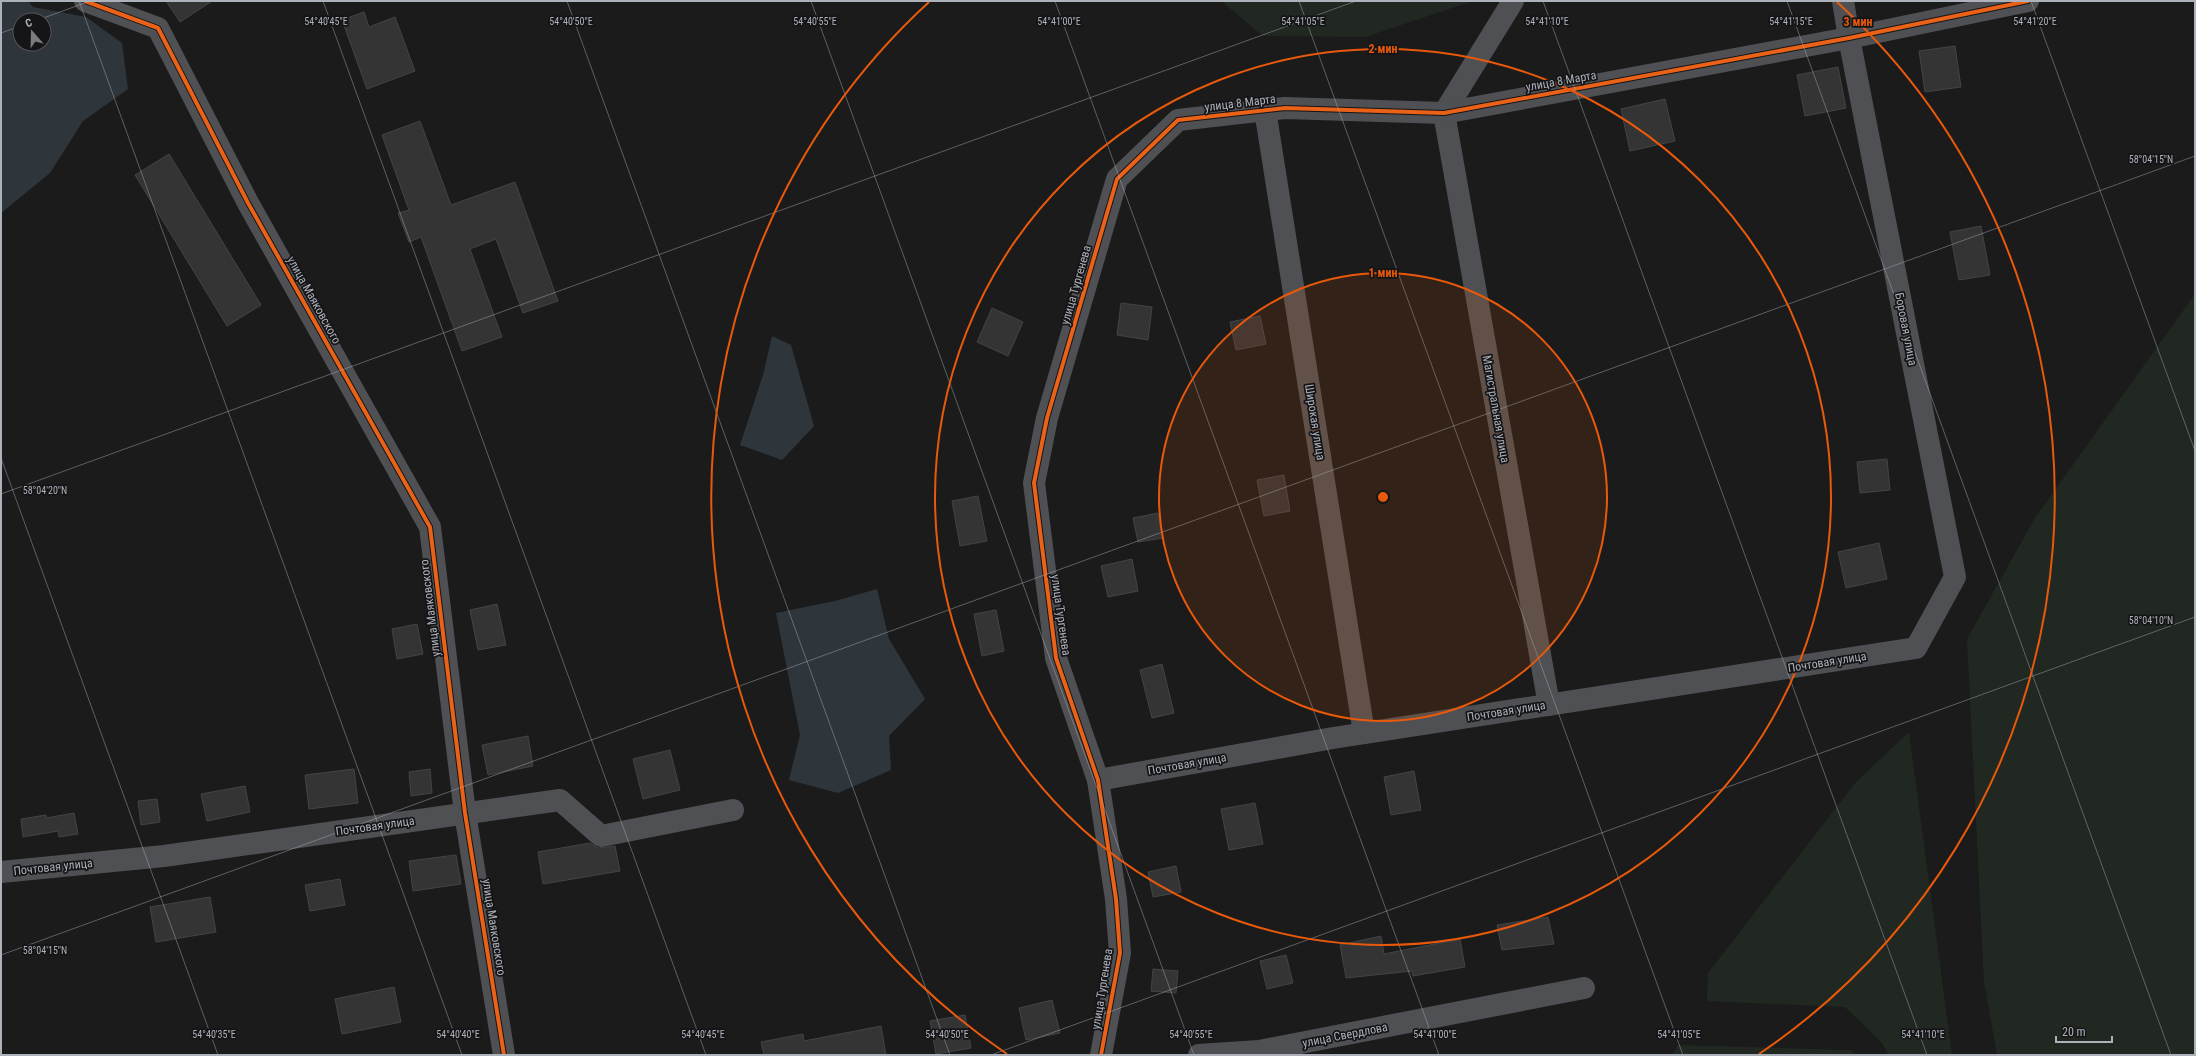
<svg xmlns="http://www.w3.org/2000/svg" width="2196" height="1056" viewBox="0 0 2196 1056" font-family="'Roboto Condensed',sans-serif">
  <rect width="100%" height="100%" fill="#1b1b1b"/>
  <g fill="#212821">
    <polygon points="1221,1 1473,1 1365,37 1263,36"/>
    <polygon points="2195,294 2195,1055 1997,1055 1984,981 1967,639 2035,518"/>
    <polygon points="1909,732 1952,1055 1888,1055 1883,1044 1845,1007 1707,1001 1708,973 1856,782"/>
    <polygon points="1678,1045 1851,1050 1855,1055 1672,1055"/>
  </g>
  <g fill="#2e363c" fill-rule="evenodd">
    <path d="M1,1H28L33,7L86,17L122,43L128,89L83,121L50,173L1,213ZM20,20H44V44H20Z"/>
    <polygon points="772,336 791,345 814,426 782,460 740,445 763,375"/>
    <polygon points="877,589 889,639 925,699 889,736 891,770 838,793 789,780 800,735 776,613 835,601"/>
  </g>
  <g fill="#343435" stroke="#434447">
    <polygon points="166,1 212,1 180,22"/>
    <polygon points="364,12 369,27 395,17 415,71 367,89 342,20"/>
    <polygon points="1955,46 1961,87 1925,92 1919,51"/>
    <polygon points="1838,67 1846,108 1805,116 1797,75"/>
    <polygon points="1665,99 1675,141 1630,151 1621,109"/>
    <polygon points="420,121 451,205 515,182 558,301 523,313 496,239 470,249 502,337 462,351 421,237 409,242 398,213 409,210 382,135"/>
    <polygon points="169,154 261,305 227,326 135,175"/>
    <polygon points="1981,226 1990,275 1959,280 1950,232"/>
    <polygon points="1121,303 1152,307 1148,340 1117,335"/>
    <polygon points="992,308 1023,322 1008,356 977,342"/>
    <polygon points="1260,316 1266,344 1236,350 1230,322"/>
    <polygon points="1887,459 1890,490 1860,493 1857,462"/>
    <polygon points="1284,475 1290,511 1264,516 1257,480"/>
    <polygon points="978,496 987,541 960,546 952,501"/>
    <polygon points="1158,513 1163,538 1138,542 1133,518"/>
    <polygon points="1879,543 1887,579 1846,588 1838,552"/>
    <polygon points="1132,559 1138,591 1108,597 1101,566"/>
    <polygon points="497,604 506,645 478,650 470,610"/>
    <polygon points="996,610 1004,651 982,656 974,614"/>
    <polygon points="417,624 423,654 397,659 392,629"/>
    <polygon points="1162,664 1174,713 1152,718 1140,670"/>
    <polygon points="528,736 533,766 488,775 482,745"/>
    <polygon points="670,750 680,790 643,799 633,759"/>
    <polygon points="354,769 358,803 309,809 305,775"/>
    <polygon points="430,769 432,793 411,796 409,772"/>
    <polygon points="1414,771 1421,810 1391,815 1384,777"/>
    <polygon points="245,786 250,812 207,821 201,794"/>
    <polygon points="157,799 160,822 141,825 138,801"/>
    <polygon points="1255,803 1263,844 1229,850 1221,809"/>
    <polygon points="74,813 78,834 59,837 58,831 23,837 21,819 46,815 46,818"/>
    <polygon points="590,843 598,848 615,846 620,871 543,884 538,852"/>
    <polygon points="456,855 461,884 413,891 409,861"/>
    <polygon points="1176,866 1181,892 1153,897 1148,872"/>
    <polygon points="340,879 345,905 310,911 305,885"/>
    <polygon points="210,897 216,932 156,942 150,907"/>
    <polygon points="1548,917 1554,944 1502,950 1497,925"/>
    <polygon points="1381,936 1384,954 1460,939 1465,967 1413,976 1412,971 1346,978 1340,945"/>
    <polygon points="1286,955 1293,983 1267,989 1260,961"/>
    <polygon points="1153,969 1178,971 1176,993 1151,991"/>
    <polygon points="394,987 401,1022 342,1034 335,999"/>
    <polygon points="1052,1000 1060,1033 1026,1040 1019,1008"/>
    <polygon points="965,1015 971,1048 936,1054 930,1021"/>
    <polygon points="881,1026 886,1055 764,1055 761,1042 803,1034 804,1041"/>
  </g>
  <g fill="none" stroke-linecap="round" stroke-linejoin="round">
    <g stroke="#4f5053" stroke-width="22">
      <polyline points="85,1 158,28 248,203 430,527 465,813 504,1055"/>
      <polyline points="1265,110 1364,733"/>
      <polyline points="1444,113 1549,705"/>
      <polyline points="1444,113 1513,1"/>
      <polyline points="1098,780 1333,738 1916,648 1955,577 1849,38 1843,1"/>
      <polyline points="1,872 164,856 560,800 601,836 733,810"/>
      <polyline points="1101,1055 1120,953 1116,899 1098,780 1056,658 1034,483 1047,418 1117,179 1178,120 1285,108 1444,113 1849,38 2028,1"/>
      <polyline points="1199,1055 1259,1051 1584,988"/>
    </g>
    <defs>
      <g id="cycleway">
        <polyline points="85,1 158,28 248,203 430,527 465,813 504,1055"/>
        <polyline points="1101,1055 1120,953 1116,899 1098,780 1056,658 1034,483 1047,418 1117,179 1178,120 1285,108 1444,113 1849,38 2028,1"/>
      </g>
    </defs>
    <use href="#cycleway" stroke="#151517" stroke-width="6"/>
    <use href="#cycleway" stroke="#ea6118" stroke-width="4"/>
  </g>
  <path fill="none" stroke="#adb1ba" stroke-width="1" stroke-opacity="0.45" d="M79,1L462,1055M323,1L706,1055M567,1L950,1055M811,1L1194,1055M1055,1L1439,1055M1299,1L1683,1055M1543,1L1927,1055M1787,1L2171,1055M2031,1L2195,451M38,20L90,1M1,33L20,26M1,458L218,1055M1,494L1356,1M1,955L2195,156M991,1055L2195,617"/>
  <circle cx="1383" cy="497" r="224" fill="#e8590c" fill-opacity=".12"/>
  <g fill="none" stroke="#e8590c" stroke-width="2">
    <circle cx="1383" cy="497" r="224"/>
    <circle cx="1383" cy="497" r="448"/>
    <path d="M1007 1054A672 672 0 0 1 929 2M1837 2A672 672 0 0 1 1759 1054"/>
  </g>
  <g text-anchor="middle" stroke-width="3.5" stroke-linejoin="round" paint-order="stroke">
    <g font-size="12" fill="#adb1ba" stroke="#151517">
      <text transform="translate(1561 81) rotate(-10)" y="4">улица 8 Марта</text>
      <text transform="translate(1240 103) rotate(-7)" y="4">улица 8 Марта</text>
      <text transform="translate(1076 285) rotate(-74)" y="4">улица Тургенева</text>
      <text transform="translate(314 300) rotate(61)" y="4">улица Маяковского</text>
      <text transform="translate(1906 329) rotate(79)" y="4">Боровая улица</text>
      <text transform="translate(1496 409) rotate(80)" y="4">Магистральная улица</text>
      <text transform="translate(1315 422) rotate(81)" y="4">Широкая улица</text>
      <text transform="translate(430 608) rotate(-97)" y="4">улица Маяковского</text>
      <text transform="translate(1061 615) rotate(82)" y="4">улица Тургенева</text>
      <text transform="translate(1827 662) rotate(-9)" y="4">Почтовая улица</text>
      <text transform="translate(1506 711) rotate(-9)" y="4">Почтовая улица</text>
      <text transform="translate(1187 764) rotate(-10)" y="4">Почтовая улица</text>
      <text transform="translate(375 826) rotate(-8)" y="4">Почтовая улица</text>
      <text transform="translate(53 867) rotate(-6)" y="4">Почтовая улица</text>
      <text transform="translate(494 927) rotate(81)" y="4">улица Маяковского</text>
      <text transform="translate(1102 989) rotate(-81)" y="4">улица Тургенева</text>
      <text transform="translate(1345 1035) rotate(-11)" y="4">улица Свердлова</text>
    </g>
  </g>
  <g font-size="10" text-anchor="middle" fill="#adb1ba" stroke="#151517" stroke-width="3.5" stroke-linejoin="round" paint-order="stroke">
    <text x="1059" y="25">54°41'00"E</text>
    <text x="326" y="25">54°40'45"E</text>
    <text x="571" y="25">54°40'50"E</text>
    <text x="815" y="25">54°40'55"E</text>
    <text x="1303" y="25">54°41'05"E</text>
    <text x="1547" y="25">54°41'10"E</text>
    <text x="1791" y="25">54°41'15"E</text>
    <text x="2035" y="25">54°41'20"E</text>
    <text x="2151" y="163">58°04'15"N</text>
    <text x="45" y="494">58°04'20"N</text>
    <text x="2151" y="624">58°04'10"N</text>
    <text x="45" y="954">58°04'15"N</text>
    <text x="214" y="1038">54°40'35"E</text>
    <text x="458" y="1038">54°40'40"E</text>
    <text x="703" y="1038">54°40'45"E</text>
    <text x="947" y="1038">54°40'50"E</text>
    <text x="1191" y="1038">54°40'55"E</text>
    <text x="1435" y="1038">54°41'00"E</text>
    <text x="1679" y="1038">54°41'05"E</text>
    <text x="1923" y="1038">54°41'10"E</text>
  </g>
  <circle cx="1383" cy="497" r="6" fill="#e8590c" stroke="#151517" stroke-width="2"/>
  <g font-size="12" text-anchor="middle" font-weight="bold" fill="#e8590c" stroke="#151517" stroke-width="3.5" stroke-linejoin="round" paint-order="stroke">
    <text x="1858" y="26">3 мин</text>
    <text x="1383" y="53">2 мин</text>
    <text x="1383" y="277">1 мин</text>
  </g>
  <rect width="2196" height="1056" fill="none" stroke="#adb1ba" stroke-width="4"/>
  <g transform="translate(32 32) rotate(340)"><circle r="19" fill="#151517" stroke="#525358"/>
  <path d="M0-3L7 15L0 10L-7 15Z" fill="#7a7c82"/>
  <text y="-6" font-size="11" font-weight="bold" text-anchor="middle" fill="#adb1ba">С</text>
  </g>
  <path d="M2056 1036v6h56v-6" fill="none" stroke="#adb1ba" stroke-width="2"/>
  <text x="2062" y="1036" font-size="12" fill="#adb1ba" stroke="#151517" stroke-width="3" paint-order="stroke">20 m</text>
</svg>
